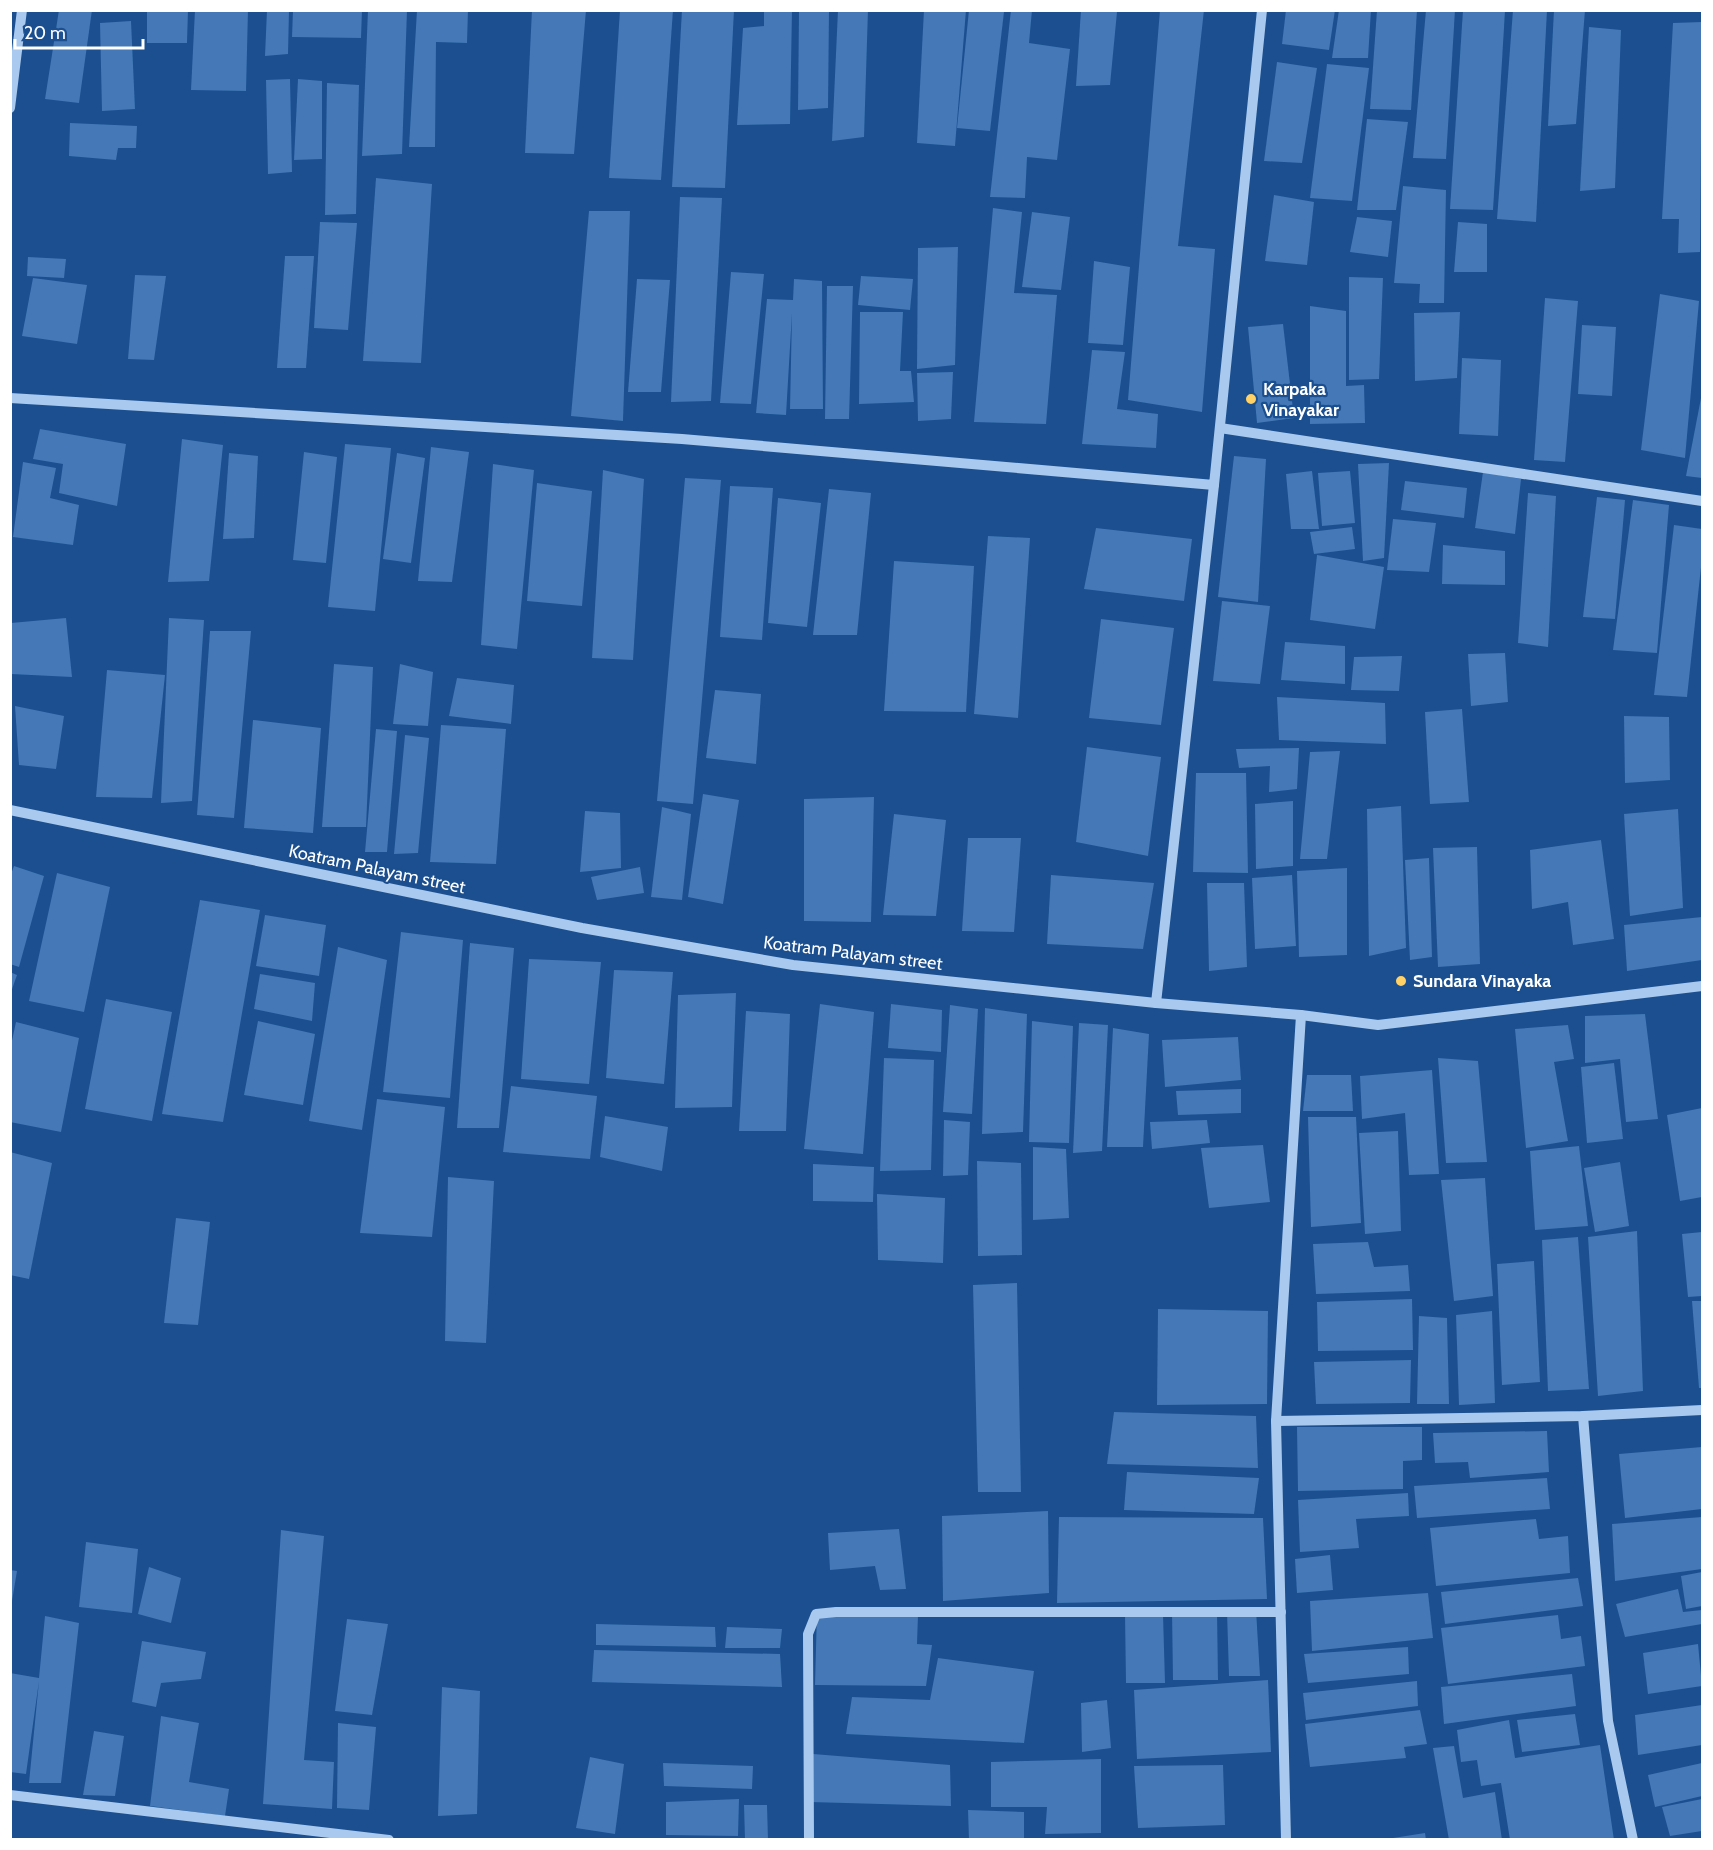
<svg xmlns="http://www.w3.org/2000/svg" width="1713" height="1850" viewBox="0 0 1713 1850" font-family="Cabin,sans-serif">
  <rect width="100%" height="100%" fill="#1b4f8f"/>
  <g fill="#4478b7">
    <polygon points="59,10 92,10 79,103 45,99"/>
    <polygon points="147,10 188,10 187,43 147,43"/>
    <polygon points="195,10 248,10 246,91 191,90"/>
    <polygon points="267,10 289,10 288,54 265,56"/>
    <polygon points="293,10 362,10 361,38 292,37"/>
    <polygon points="368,10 407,10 402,154 362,156"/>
    <polygon points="417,10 468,10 467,43 436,42 435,147 409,147"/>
    <polygon points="532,10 586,10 574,154 525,153"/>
    <polygon points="620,10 673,10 661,180 609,178"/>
    <polygon points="682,10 734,10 725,188 672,187"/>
    <polygon points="764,10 792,10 790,124 737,125 743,28 764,26"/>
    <polygon points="799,10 829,10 828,108 798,110"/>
    <polygon points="838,10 868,10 864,137 832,141"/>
    <polygon points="924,10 966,10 955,146 917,143"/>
    <polygon points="969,10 1004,12 990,131 957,128"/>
    <polygon points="1011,10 1032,10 1029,43 1070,49 1057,160 1027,157 1025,198 990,197"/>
    <polygon points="1081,10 1117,12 1110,85 1076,86"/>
    <polygon points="1160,10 1204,10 1178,246 1215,249 1202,412 1128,400"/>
    <polygon points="1286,10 1335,10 1329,50 1282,44"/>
    <polygon points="1339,10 1371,10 1368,58 1332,58"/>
    <polygon points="1377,10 1417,10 1411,110 1370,109"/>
    <polygon points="1426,10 1455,10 1446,159 1413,158"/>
    <polygon points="1463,10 1505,11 1493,210 1450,209"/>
    <polygon points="1513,10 1547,10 1536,222 1497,219"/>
    <polygon points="1554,10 1585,10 1576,124 1548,126"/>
    <polygon points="131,21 135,109 102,111 100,23"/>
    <polygon points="1702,22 1700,252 1678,253 1679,219 1662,219 1673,23"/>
    <polygon points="1589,27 1621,30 1615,188 1580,191"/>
    <polygon points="1277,62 1317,68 1302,163 1264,161"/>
    <polygon points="1327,64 1369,68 1352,201 1310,198"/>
    <polygon points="290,79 292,172 268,174 266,80"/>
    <polygon points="298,79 322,81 322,159 294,160"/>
    <polygon points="327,83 359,85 356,214 325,215"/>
    <polygon points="1367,119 1408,122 1396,210 1357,210"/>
    <polygon points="70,123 137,126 136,148 118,148 116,160 69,156"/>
    <polygon points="376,178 432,184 421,363 363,361"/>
    <polygon points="1403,186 1446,190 1444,303 1419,303 1420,284 1394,283"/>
    <polygon points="1274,195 1314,202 1307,265 1265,261"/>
    <polygon points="680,197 722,198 711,401 671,402"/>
    <polygon points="993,208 1022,212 1014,293 1057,295 1046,424 974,422"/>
    <polygon points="589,211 630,211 623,421 571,416"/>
    <polygon points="1032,212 1070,217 1061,290 1022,287"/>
    <polygon points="1357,217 1392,221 1388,257 1350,252"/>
    <polygon points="320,222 357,223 348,330 314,328"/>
    <polygon points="1458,222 1487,224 1487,272 1454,272"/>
    <polygon points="958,247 955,365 917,369 918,248"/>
    <polygon points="285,256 314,256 306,368 277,368"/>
    <polygon points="28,257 66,259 64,278 27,276"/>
    <polygon points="1094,261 1130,267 1123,345 1088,343"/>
    <polygon points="731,272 764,274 751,404 720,403"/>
    <polygon points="135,275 166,276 154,360 128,359"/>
    <polygon points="861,276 913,279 910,310 858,305"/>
    <polygon points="1349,277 1383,278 1379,379 1349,380"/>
    <polygon points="33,278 87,285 77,344 22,336"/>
    <polygon points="637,279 670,280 661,392 628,392"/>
    <polygon points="794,279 822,281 823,409 790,409 792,313 786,415 756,413 767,299 793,300"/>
    <polygon points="827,286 853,286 849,419 825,419"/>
    <polygon points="1660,294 1699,301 1685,458 1641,450"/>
    <polygon points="1545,298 1578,301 1565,462 1534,460"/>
    <polygon points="1310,306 1346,311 1346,386 1364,385 1365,423 1310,424"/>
    <polygon points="860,312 903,312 900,371 911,371 914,402 859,404"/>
    <polygon points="1460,312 1457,378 1415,381 1414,313"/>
    <polygon points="1283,324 1294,418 1257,423 1248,327"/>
    <polygon points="1582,325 1616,327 1612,396 1578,394"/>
    <polygon points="1092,350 1125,352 1117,409 1158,414 1156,448 1082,444"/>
    <polygon points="1462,358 1501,360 1498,436 1459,434"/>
    <polygon points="953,372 951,419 918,421 917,373"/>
    <polygon points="1701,398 1702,398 1702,478 1686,476"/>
    <polygon points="40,429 126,444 117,506 59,493 63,464 33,459"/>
    <polygon points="182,439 223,445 209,581 168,582"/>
    <polygon points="345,444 391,448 375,611 328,607"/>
    <polygon points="431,447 469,452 452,582 418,581"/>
    <polygon points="304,452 337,457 326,563 293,560"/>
    <polygon points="229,453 258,456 254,538 223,539"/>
    <polygon points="397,453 425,458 411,563 383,559"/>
    <polygon points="1234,456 1266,459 1258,602 1218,597"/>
    <polygon points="23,462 56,468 50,498 79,505 73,545 13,537"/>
    <polygon points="1389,463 1384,558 1363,561 1358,464"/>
    <polygon points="493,464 534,470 517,649 481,645"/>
    <polygon points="603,470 644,479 633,660 592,658"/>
    <polygon points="1312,471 1319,529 1291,529 1286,474"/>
    <polygon points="1350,471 1355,523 1322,526 1318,473"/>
    <polygon points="1483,472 1521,479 1515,534 1475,528"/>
    <polygon points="685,478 721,480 693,804 657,801"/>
    <polygon points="1405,481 1467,488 1464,518 1401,510"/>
    <polygon points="537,483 592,491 582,606 527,601"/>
    <polygon points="730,486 773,488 762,640 720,637"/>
    <polygon points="829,489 871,493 857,635 813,635"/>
    <polygon points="1528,493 1556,496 1548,647 1518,643"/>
    <polygon points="1597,497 1625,500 1615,619 1583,617"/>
    <polygon points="778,498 821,503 807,627 768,623"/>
    <polygon points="1633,500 1669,505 1657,653 1613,650"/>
    <polygon points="1393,519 1436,523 1429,572 1387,570"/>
    <polygon points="1674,525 1702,529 1702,558 1687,697 1654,695"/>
    <polygon points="1352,527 1355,549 1314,554 1310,532"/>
    <polygon points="1096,528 1192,539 1184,601 1084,589"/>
    <polygon points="988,536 1030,538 1018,718 974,714"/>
    <polygon points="1443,545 1505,551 1505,585 1442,584"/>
    <polygon points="1317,555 1384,567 1375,629 1310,620"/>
    <polygon points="894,561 974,566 966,712 884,711"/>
    <polygon points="1222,601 1270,606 1260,684 1213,681"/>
    <polygon points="66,618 72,677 11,674 11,623"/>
    <polygon points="169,618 204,620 192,801 161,803"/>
    <polygon points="1101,619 1174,628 1161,725 1089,718"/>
    <polygon points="210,631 251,631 234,818 197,815"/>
    <polygon points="1285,642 1345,646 1345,684 1281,680"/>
    <polygon points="1505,653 1508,702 1471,706 1468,654"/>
    <polygon points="1402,656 1399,691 1351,690 1354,657"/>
    <polygon points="334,664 373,667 366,827 322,827"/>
    <polygon points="400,664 433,672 428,726 393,724"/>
    <polygon points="107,670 165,675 152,798 96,797"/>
    <polygon points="457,678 514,685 511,724 449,716"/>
    <polygon points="715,690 761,694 756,764 706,758"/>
    <polygon points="1277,697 1385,703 1386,744 1279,740"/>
    <polygon points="15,706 64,716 56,769 19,765"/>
    <polygon points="1462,709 1469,802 1430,804 1425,712"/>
    <polygon points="1624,716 1669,717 1670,780 1625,783"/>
    <polygon points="253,720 321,728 313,833 244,828"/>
    <polygon points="441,725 506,729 496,864 430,862"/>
    <polygon points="376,729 397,731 387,852 365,852"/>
    <polygon points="405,735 429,738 418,853 394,854"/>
    <polygon points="1087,747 1161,757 1148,856 1076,842"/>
    <polygon points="1299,748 1297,789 1269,792 1270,766 1239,768 1236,749"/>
    <polygon points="1340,751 1327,859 1300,859 1310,752"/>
    <polygon points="1196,773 1246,773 1248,873 1193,872"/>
    <polygon points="703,794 739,800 723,904 688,897"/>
    <polygon points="874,797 871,922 804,921 804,799"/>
    <polygon points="1293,801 1293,866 1256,869 1255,804"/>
    <polygon points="1401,806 1406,948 1369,956 1367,809"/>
    <polygon points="662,807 691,814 682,900 651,897"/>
    <polygon points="1678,809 1683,908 1630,916 1624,814"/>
    <polygon points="585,811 620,813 621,868 580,872"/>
    <polygon points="894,814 946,820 936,916 883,915"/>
    <polygon points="968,838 1021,838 1014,932 962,931"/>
    <polygon points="1601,840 1614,939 1573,945 1568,902 1532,909 1530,850"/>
    <polygon points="1477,847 1480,964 1438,967 1433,848"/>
    <polygon points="1429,858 1432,957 1410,960 1405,860"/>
    <polygon points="14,866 44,876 19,967 10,964 10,877"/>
    <polygon points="640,867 644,893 597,900 591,877"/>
    <polygon points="1347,868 1347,955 1299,957 1297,871"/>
    <polygon points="57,873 110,887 84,1012 29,1001"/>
    <polygon points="1051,875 1154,883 1143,949 1047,944"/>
    <polygon points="1292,875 1296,946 1255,949 1252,878"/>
    <polygon points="1207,883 1244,883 1247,967 1209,971"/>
    <polygon points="200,900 260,910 223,1122 162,1114"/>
    <polygon points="265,915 326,925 319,976 256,966"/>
    <polygon points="1702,917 1702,960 1627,971 1624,925"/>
    <polygon points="401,932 463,940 450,1098 383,1092"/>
    <polygon points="470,943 514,948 499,1128 457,1128"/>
    <polygon points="338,947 387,960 362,1130 309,1121"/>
    <polygon points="529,959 601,962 589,1084 521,1079"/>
    <polygon points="614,970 673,972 664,1084 606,1078"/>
    <polygon points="10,972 17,975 11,992 10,992"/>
    <polygon points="260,974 315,983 312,1021 254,1009"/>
    <polygon points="736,993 732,1107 675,1108 678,995"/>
    <polygon points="106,999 172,1012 152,1121 85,1109"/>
    <polygon points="820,1004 874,1012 863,1154 804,1149"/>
    <polygon points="891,1004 942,1010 941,1052 888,1048"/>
    <polygon points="950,1005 978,1009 972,1114 943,1112"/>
    <polygon points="985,1008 1027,1014 1023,1132 982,1134"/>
    <polygon points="746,1011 790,1014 786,1131 739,1131"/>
    <polygon points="1645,1014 1658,1119 1626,1122 1620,1059 1585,1063 1585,1016"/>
    <polygon points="258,1021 315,1034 303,1105 244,1095"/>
    <polygon points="1032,1021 1073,1026 1069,1143 1029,1142"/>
    <polygon points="16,1022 79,1038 61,1132 10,1122 10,1050"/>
    <polygon points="1079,1023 1108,1025 1102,1151 1073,1153"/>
    <polygon points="1568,1025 1574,1059 1554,1062 1568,1141 1526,1148 1515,1029"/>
    <polygon points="1113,1028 1149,1034 1143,1147 1107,1147"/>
    <polygon points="1238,1037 1241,1080 1165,1087 1162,1040"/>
    <polygon points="884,1058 934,1060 931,1170 880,1171"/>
    <polygon points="1438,1058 1478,1061 1487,1162 1446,1163"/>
    <polygon points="1614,1063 1623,1139 1587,1143 1581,1067"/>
    <polygon points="1432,1070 1439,1174 1409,1175 1405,1113 1362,1119 1360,1076"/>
    <polygon points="1307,1075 1351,1075 1353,1111 1303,1111"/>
    <polygon points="511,1086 597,1096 590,1159 503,1152"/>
    <polygon points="1241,1089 1241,1113 1178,1115 1176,1091"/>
    <polygon points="377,1099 445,1107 432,1237 360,1233"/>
    <polygon points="1702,1108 1702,1197 1680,1201 1667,1115"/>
    <polygon points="605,1116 668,1127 662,1171 600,1157"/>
    <polygon points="1308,1117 1356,1117 1361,1223 1311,1227"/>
    <polygon points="944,1120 970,1122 968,1175 943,1176"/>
    <polygon points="1207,1120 1210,1143 1152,1149 1150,1122"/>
    <polygon points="1398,1131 1401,1231 1365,1234 1359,1133"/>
    <polygon points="1263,1145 1270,1202 1209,1208 1201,1148"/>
    <polygon points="1579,1146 1588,1226 1535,1230 1530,1151"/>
    <polygon points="1033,1147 1066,1149 1069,1218 1033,1220"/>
    <polygon points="10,1152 52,1163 29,1279 10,1275"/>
    <polygon points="977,1161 1021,1163 1022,1255 978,1256"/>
    <polygon points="1620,1162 1629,1226 1595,1232 1584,1168"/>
    <polygon points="813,1164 874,1167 873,1202 813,1201"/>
    <polygon points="448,1177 494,1181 486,1343 445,1341"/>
    <polygon points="1485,1178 1493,1296 1454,1301 1441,1180"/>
    <polygon points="877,1194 945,1198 943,1263 878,1260"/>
    <polygon points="176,1218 210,1222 198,1325 164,1323"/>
    <polygon points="1637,1231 1643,1391 1598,1396 1588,1237"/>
    <polygon points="1702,1232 1702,1296 1688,1297 1682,1234"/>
    <polygon points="1578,1237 1589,1389 1548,1391 1542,1240"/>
    <polygon points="1368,1242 1374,1267 1408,1265 1410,1291 1316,1294 1313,1244"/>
    <polygon points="1534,1261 1540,1382 1502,1385 1497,1264"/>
    <polygon points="1017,1283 1021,1492 978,1492 973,1285"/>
    <polygon points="1412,1299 1413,1350 1318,1351 1317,1302"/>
    <polygon points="1692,1301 1702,1301 1702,1388 1699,1388"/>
    <polygon points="1158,1309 1268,1311 1267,1404 1157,1405"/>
    <polygon points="1492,1311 1495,1403 1459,1405 1456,1315"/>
    <polygon points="1419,1316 1447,1318 1449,1404 1417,1404"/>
    <polygon points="1411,1360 1410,1403 1316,1404 1314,1362"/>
    <polygon points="1114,1412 1256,1416 1258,1468 1107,1464"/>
    <polygon points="1297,1427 1422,1427 1422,1460 1403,1461 1403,1489 1298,1491"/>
    <polygon points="1547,1431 1549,1472 1470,1478 1468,1462 1435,1463 1433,1433"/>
    <polygon points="1702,1447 1702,1509 1625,1518 1619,1454"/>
    <polygon points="1127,1472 1259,1478 1254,1514 1124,1510"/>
    <polygon points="1547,1478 1550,1509 1417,1518 1414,1486"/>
    <polygon points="1408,1493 1409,1516 1356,1519 1359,1548 1300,1552 1298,1500"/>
    <polygon points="1048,1511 1049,1593 943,1601 942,1516"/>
    <polygon points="1059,1517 1263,1518 1267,1599 1057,1603"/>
    <polygon points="1702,1517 1702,1569 1615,1581 1612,1524"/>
    <polygon points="1536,1519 1539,1539 1568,1536 1570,1573 1436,1586 1430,1528"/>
    <polygon points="899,1529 906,1589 880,1590 875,1566 830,1570 828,1533"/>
    <polygon points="281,1530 324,1536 304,1760 334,1762 332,1809 263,1804"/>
    <polygon points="86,1542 138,1549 132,1613 79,1607"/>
    <polygon points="1330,1555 1333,1590 1297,1593 1295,1559"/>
    <polygon points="149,1567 181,1578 171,1623 138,1614"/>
    <polygon points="10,1570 17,1571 12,1601 10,1601"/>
    <polygon points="1702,1572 1702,1606 1686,1609 1681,1576"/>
    <polygon points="1578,1578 1583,1606 1445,1624 1441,1592"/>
    <polygon points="1678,1589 1683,1612 1702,1610 1702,1624 1625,1637 1616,1604"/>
    <polygon points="1428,1593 1433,1638 1312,1651 1310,1601"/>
    <polygon points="1217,1610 1218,1680 1173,1680 1172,1611"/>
    <polygon points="1256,1610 1260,1676 1229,1676 1227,1611"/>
    <polygon points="817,1611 918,1615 917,1644 932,1645 926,1686 815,1685"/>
    <polygon points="1125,1614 1163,1614 1165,1683 1126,1683"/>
    <polygon points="1558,1615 1561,1639 1581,1636 1585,1666 1448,1684 1441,1628"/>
    <polygon points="45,1616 79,1623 61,1783 29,1783 39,1681 26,1774 10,1772 10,1673 39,1678"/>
    <polygon points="347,1619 388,1624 372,1715 335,1711"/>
    <polygon points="596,1624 715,1627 716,1647 596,1645"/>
    <polygon points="727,1627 782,1629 780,1648 725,1648"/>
    <polygon points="142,1641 206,1652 201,1679 161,1683 156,1707 132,1702"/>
    <polygon points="1698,1644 1702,1686 1648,1694 1643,1653"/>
    <polygon points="1408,1647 1409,1674 1308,1683 1304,1654"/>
    <polygon points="594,1650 780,1654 782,1687 592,1682"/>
    <polygon points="938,1658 1034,1671 1024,1743 846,1734 852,1697 930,1700"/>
    <polygon points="1572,1674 1576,1706 1444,1724 1441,1687"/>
    <polygon points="1268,1680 1271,1752 1137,1759 1134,1690"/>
    <polygon points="1417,1681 1418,1706 1306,1720 1303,1693"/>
    <polygon points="442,1687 480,1691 477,1814 438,1816"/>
    <polygon points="1107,1700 1111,1748 1082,1752 1081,1703"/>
    <polygon points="1702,1705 1702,1745 1638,1755 1635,1715"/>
    <polygon points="1420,1710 1427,1744 1404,1747 1406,1758 1310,1767 1305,1724"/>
    <polygon points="1575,1714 1580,1745 1522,1752 1517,1720"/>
    <polygon points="161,1716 199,1723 189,1782 229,1789 225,1816 150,1806"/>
    <polygon points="1509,1720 1515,1758 1600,1745 1614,1840 1510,1840 1501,1783 1481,1786 1477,1760 1461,1762 1457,1730"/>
    <polygon points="338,1723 376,1727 369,1810 337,1808"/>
    <polygon points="94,1731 124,1736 115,1796 83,1795"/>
    <polygon points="1454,1746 1463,1798 1495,1792 1502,1840 1449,1840 1433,1748"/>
    <polygon points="813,1754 950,1765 951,1806 810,1802"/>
    <polygon points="590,1757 624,1764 615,1834 576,1828"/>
    <polygon points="1101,1759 1101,1833 1045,1834 1047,1807 991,1807 991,1762"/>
    <polygon points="663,1763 753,1766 752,1789 664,1786"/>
    <polygon points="1702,1763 1702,1796 1655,1807 1648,1775"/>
    <polygon points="1223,1765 1225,1825 1138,1828 1134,1766"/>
    <polygon points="739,1799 738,1836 666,1835 666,1802"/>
    <polygon points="1702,1799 1702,1831 1670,1836 1662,1807"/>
    <polygon points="744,1805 767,1805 768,1840 745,1840"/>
    <polygon points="968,1810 1024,1812 1024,1840 969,1840"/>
    <polygon points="1425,1833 1426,1840 1393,1840 1393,1838"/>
  </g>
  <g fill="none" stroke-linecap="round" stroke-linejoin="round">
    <g stroke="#a9c9ee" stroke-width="10">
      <polyline points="10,108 22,10"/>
      <polyline points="10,398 682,439 1214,485 1262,10"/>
      <polyline points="1220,428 1702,501"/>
      <polyline points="10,810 582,928 793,965 1156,1003 1301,1015 1378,1025 1702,986"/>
      <polyline points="1156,1003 1214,485"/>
      <polyline points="1583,1416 1608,1721 1633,1840"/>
      <polyline points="1276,1421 1583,1416 1702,1410"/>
      <polyline points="10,1795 389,1840"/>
      <polyline points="809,1840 808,1634 816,1614 836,1612 1281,1612"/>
      <polyline points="1286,1840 1276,1421 1301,1015"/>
    </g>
  </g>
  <g fill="#ffd166" stroke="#1b4f8f" stroke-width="2">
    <circle cx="1251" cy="399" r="6"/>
    <circle cx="1401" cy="981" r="6"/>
  </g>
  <g text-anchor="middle" stroke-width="4.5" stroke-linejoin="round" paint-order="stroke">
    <g font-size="18" font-weight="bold" fill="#fff" stroke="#1b4f8f" text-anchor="start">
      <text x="1263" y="395">Karpaka<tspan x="1263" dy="21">Vinayakar</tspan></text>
      <text x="1413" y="987">Sundara Vinayaka</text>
    </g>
    <g font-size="18" fill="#fff" stroke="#1b4f8f">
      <text transform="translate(377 869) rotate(12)" y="6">Koatram Palayam street</text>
      <text transform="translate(853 953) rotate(7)" y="6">Koatram Palayam street</text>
    </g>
  </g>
  <rect width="1713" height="1850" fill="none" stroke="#ffffff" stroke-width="24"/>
  <path d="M15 39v9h128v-9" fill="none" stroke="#ffffff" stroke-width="3"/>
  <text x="24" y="39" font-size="18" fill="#ffffff" stroke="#1b4f8f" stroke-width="4.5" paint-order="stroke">20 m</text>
</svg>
